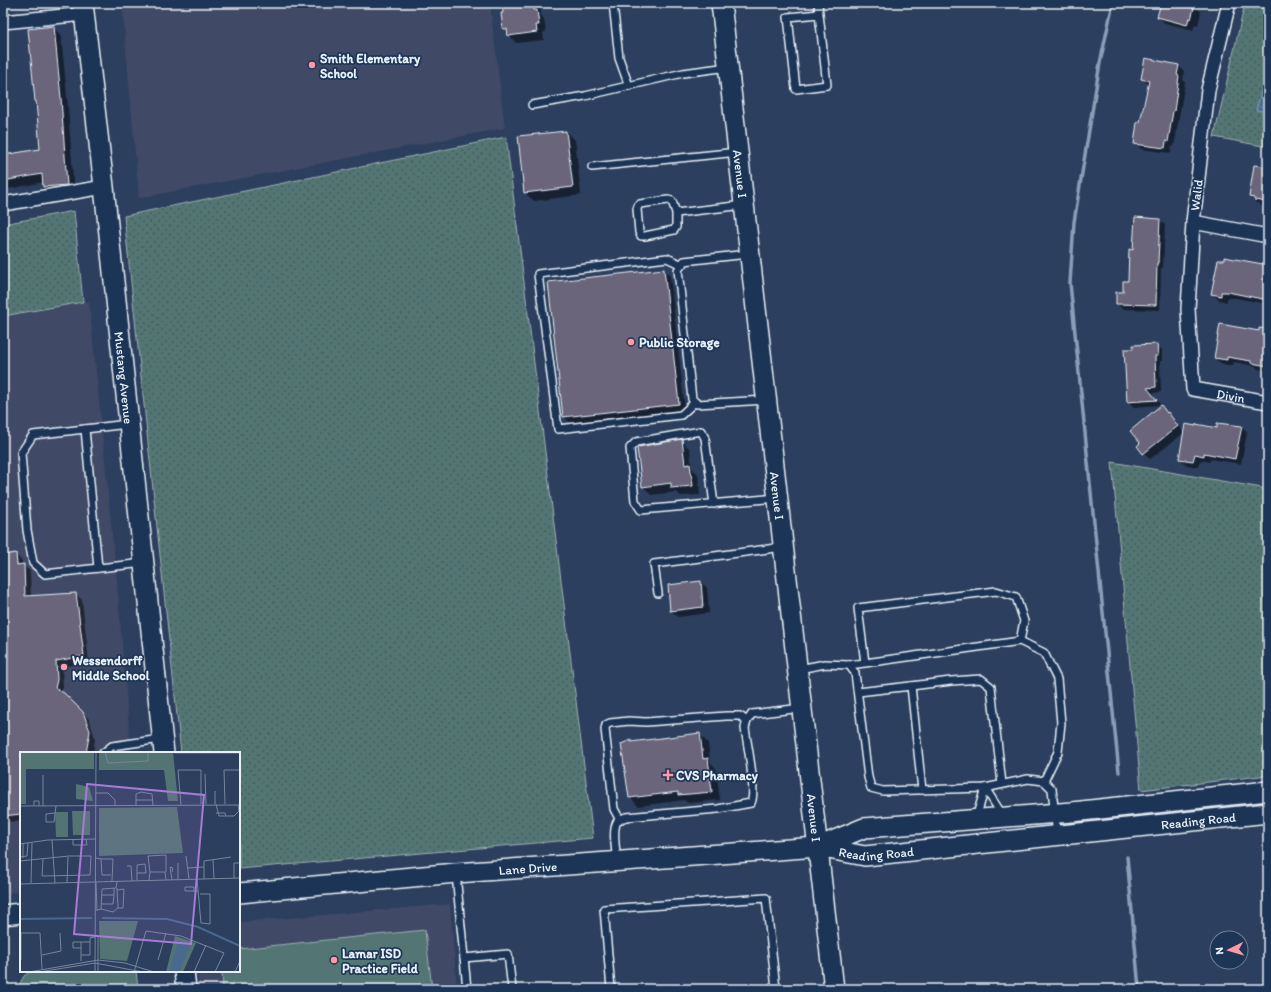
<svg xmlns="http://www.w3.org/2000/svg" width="1271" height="992" viewBox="0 0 1271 992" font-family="Itim,sans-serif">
  <defs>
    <pattern id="grass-dots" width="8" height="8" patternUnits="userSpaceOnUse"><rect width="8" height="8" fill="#537473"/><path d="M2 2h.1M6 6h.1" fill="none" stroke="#4c5c5c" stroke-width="1.8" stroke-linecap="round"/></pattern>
    <pattern id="water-waves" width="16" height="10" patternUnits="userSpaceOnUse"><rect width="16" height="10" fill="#49698f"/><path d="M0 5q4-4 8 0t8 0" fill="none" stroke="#637fa0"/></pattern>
  </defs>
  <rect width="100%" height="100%" fill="#2c3f5e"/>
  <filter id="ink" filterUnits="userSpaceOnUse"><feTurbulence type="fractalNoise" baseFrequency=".025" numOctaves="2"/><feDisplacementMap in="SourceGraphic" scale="8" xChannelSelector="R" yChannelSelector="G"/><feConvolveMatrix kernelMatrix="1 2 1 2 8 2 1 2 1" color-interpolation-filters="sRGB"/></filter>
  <g filter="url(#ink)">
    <g fill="#3f4a66">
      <polygon points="122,3 490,3 505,128 139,198"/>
      <polygon points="89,301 117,582 131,753 21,753 21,892 3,893 3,316"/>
      <polygon points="450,904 457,989 199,989 197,971 239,971 239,922"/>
    </g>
    <g fill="url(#grass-dots)" stroke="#9eb2b6">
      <polygon points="1245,3 1268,3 1268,147 1214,137"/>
      <polygon points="506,137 593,838 239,869 239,753 181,753 124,216"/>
      <polygon points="74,211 83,302 3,316 3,224"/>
      <polygon points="1112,462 1268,489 1268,775 1141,790"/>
    </g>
    <g fill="#537473" stroke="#9eb2b6">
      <polygon points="425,930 432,989 223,989 222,971 239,971 239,949"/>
      <polygon points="31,971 136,971 138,989 17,989 24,976"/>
    </g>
    <polygon fill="url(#water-waves)" stroke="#899fb9" points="1268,67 1268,112 1256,110"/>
    <g fill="#0007">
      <polygon points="501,3 540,3 541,15 544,19 546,32 543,32 544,40 516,43 504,29"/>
      <polygon points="1162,3 1185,3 1194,5 1201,12 1198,25 1195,24 1193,30 1165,23 1158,17"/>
      <polygon points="53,28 61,35 68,106 74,192 52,194 44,187 44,182 3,190 3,156 41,149"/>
      <polygon points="1146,60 1179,66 1184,72 1183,81 1185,82 1174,147 1172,146 1171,153 1141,149 1135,143 1141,123 1149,85 1142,79"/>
      <polygon points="566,132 575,140 581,195 534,201 525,193"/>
      <polygon points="1268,168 1268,207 1261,206 1259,203 1256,203 1250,197"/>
      <polygon points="1160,220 1165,225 1163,268 1161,268 1160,310 1122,309 1117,304 1129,282 1134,251"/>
      <polygon points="1225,258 1268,266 1268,304 1235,298 1227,298 1227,302 1219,300 1212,294"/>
      <polygon points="664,270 670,276 685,410 570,423 564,416"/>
      <polygon points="1268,327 1268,373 1264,370 1258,369 1255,366 1234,362 1233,366 1221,364 1215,358 1259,332 1267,330"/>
      <polygon points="1157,345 1162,350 1162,361 1160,361 1161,392 1151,393 1161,405 1134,407 1128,402"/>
      <polygon points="1168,414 1175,420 1184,433 1150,459 1138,446"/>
      <polygon points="1241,426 1247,433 1241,464 1210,459 1210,462 1201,460 1199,467 1186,465 1180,459 1217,429"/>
      <polygon points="681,440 690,449 692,468 698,474 700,495 681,496 676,492 651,495 643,486"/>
      <polygon points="15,554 22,561 22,565 23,565 30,571 31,597 76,594 82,600 89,662 62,667 63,687 61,692 89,719 95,738 93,753 21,753 21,821 3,822 3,556"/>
      <polygon points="701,582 707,588 709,613 678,617 671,610"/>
      <polygon points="699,734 708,743 710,762 716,768 720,800 688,803 684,800 638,806 630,797 631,741 633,743"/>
    </g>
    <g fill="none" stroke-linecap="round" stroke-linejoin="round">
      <g stroke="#899fb9" stroke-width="3.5">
        <polyline points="1113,3 1100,63 1074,222 1070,283 1119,772"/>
        <polyline points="1127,857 1139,989"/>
      </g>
    </g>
    <g fill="#6a657a" stroke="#e8f1f8">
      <polygon points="502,3 533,3 534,10 537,10 539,25 536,25 537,32 508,36 507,29 503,29 501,13 503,13"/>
      <polygon points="1161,3 1189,3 1195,4 1191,19 1189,18 1187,25 1157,17"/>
      <polygon points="54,26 61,98 67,185 43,187 42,174 3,181 3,155 40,149 36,101 35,101 28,29"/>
      <polygon points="1145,58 1179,65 1177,75 1179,76 1174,111 1173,111 1168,142 1166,141 1165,148 1134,144 1137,122 1140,122 1149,81 1141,79"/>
      <polygon points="566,131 573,187 524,193 518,136"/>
      <polygon points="1254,165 1268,167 1268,202 1254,200 1254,198 1249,197"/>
      <polygon points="1135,217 1160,219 1158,263 1157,263 1156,305 1116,304 1116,292 1123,292 1123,281 1128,281 1129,249 1133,250"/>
      <polygon points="1224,257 1268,265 1267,300 1228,292 1221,292 1221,296 1211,294 1218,260 1224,260"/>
      <polygon points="664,269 679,404 563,417 548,282"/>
      <polygon points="1220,324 1259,331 1259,328 1268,329 1268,366 1251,363 1251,361 1227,357 1227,360 1214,358"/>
      <polygon points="1157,344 1158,356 1155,356 1156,387 1147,388 1157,400 1127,402 1124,349 1133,349 1133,345"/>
      <polygon points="1161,405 1167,413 1168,412 1178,426 1143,454 1137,446 1140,443 1130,431"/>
      <polygon points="1217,423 1242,426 1235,459 1204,453 1204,456 1195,454 1193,461 1179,459 1185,424 1196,426 1196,424 1217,428"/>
      <polygon points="682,439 685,465 690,464 693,486 671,488 671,483 642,487 637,448 638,447"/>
      <polygon points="16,553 17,565 24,564 25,596 76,593 84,656 56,661 57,680 55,688 64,693 83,712 90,731 86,753 21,753 21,814 3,816 3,555"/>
      <polygon points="701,581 703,607 670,611 668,585"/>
      <polygon points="700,733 703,759 708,758 712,792 678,795 678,792 629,798 621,744 631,740 631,742"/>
    </g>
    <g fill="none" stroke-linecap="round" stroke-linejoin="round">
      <defs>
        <g id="lane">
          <polyline points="613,3 619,58 629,86"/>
          <polyline points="818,3 819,14 827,85 796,89 788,17 819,14"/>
          <polyline points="532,105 585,96 683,73 728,67"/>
          <polyline points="592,167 738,152"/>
          <polyline points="676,213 672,201 668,200 640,204 638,206 637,209 639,232 641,236 645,236 674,230 676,227 676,213 744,205"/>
          <polyline points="748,254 684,261 678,270 692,399 697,404 766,400"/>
          <polyline points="682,265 667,258 538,274 558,429 681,415 695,402"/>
          <polyline points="128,424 33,435 21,453 27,530 33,563 45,574 144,563"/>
          <polyline points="85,429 98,568"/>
          <polyline points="714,504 705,438 701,431 636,442 630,448 635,501 641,510 778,498"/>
          <polyline points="658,593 654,564 783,547"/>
          <polyline points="1020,641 1044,653 1057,679 1061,723 1058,752 1044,781"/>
          <polyline points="849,665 865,663 999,644 1020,641 1024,621 1016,597 996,591 858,608 865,663"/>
          <polyline points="799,669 825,664 849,665 855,673 868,777 871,788 883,791 985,788 1028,779 1044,781 1052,789 1057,836"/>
          <polyline points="911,686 951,681 981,679 991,687 1002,784"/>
          <polyline points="858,692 911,686 922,790"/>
          <polyline points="103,753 112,746 161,739"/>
          <polyline points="985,788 1003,816"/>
          <polyline points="976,818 985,788"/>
          <polyline points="620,820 614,809 605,729 606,725 610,723 629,721 646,722 726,716 740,716 747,721"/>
          <path d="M617,861C616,852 612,830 617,822C620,819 622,818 626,817L718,809L751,803C757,790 747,744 745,728L747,721L752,714L802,708"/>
          <polyline points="456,874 467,989"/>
          <polyline points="464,958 508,954 512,989"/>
          <polyline points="611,989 604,909 766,898 776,989"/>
        </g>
        <g id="street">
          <path id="s1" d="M1229,3L1208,90L1193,222L1188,309L1193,389L1268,402"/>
          <polyline points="3,22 84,14"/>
          <polyline points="3,204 104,187"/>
          <polyline points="1193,222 1268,236"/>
        </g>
        <g id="secondary">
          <path id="s2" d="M83,3L104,187L164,753"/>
          <path id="s3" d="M721,3L834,989"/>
          <polyline points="818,847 864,828 1072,812 1268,791"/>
          <path id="s4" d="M239,893L456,873L818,847L865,856L1268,813"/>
          <polyline points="3,915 21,913"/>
          <polyline points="184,971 186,989"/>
        </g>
      </defs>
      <use href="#lane" stroke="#e8f1f8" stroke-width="10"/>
      <use href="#street" stroke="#e8f1f8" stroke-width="16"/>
      <use href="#secondary" stroke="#e8f1f8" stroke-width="22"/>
      <use href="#lane" stroke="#1d3557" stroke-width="7"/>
      <use href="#street" stroke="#1d3557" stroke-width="13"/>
      <use href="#secondary" stroke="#1d3557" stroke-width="19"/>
    </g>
  </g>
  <g fill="#ff9aa2" stroke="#1d3557" stroke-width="1.5">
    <circle cx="312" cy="65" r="4"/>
    <circle cx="631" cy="342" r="4"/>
    <circle cx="64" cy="667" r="4"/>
    <path d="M666 769h4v4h4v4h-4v4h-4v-4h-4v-4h4z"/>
    <circle cx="334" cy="960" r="4"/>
  </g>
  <g text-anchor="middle" stroke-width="3.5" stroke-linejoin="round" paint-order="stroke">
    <g font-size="13" font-weight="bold" fill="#e8f1f8" stroke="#1d3557" text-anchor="start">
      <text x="320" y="63">Smith Elementary<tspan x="320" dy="15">School</tspan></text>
      <text x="639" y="347">Public Storage</text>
      <text x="72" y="665">Wessendorff<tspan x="72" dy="15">Middle School</tspan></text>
      <text x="676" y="780">CVS Pharmacy</text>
      <text x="342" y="958">Lamar ISD<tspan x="342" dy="15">Practice Field</tspan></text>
    </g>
    <g font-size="13" fill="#e8f1f8" stroke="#1d3557">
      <text dy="5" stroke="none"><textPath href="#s3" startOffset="172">Avenue I</textPath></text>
      <text transform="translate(1196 195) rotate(-83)" y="5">Walid</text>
      <text dy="5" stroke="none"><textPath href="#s2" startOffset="377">Mustang Avenue</textPath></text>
      <text dy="5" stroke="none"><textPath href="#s1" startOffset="428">Divin</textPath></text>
      <text dy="5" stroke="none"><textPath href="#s3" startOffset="496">Avenue I</textPath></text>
      <text dy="5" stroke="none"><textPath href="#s3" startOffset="820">Avenue I</textPath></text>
      <text dy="5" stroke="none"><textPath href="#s4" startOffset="964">Reading Road</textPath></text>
      <text dy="5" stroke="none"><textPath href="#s4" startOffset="640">Reading Road</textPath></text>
      <text dy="5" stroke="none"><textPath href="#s4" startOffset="290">Lane Drive</textPath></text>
    </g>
  </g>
  <g transform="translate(20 752)">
    <rect width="220" height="220" fill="#2c3f5e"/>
    <path d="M0,0H74V17H6V52H0ZM79,0H153L158,49H148L144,18H79ZM157,55L163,101L79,104V56ZM79,169H118L107,209L80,207ZM155,184L176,191L163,220H146Z" fill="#537473"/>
    <path d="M56,32L69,35L73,49L56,47ZM52,59H70V83H53ZM35,60H48V85H36Z" fill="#537473"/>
    <path d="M158,189L170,194L159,220H149Z" fill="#49698f"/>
    <path fill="none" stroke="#49698f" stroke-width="2" d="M82,166L147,167L178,175L220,194M0,167L72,166"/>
    <path fill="none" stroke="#77869c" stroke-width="1" d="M85,0L88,11L128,9V0M154,1H220M185,22L186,52M23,23V54M195,39V52M76,41H88L95,48V54M116,48H133M196,52L199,64H214L219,59L218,53M205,52L204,18H220M161,53L158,18H181V52M0,54L220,53M14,54V49H19V54M116,54V42L121,40L132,42L133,53M35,61L26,62V70H34L36,54M196,61H205L206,64M220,61V74M220,77V92M32,88L35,131M53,88V93H67L66,87M0,92L28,88L76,87M166,104L169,127M0,105L7,104L8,91M3,106V92M76,106L81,107L82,123H91M81,107H93L92,129M193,108L194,127M0,109L49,104H71L70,123L22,124L23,107M158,111V127M107,114H111L112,129M167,116L184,115M130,120L128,104L146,103V120M152,120L153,116L150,115L152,128M117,121H126L125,112L117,113V128M214,126V111H220M177,127L181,171L190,172V142H180M184,127V109L211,105M129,128L130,120H145L146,128M76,130L77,159M11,131L12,91M47,131L48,105M0,132L220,126M97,136V138L98,154V156H103L104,137L97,138M174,139V135H165V139H178M82,143H94V136M81,152H93L94,143M81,157L93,160L98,156M77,158L81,157L82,137L96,136L97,130M0,181H20L22,217M1,181V208M78,184V220M61,190H53V196H61M22,203L41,199L40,181M61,203V190H70M138,208L146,181M61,209V203H70V186L75,185M9,220L78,208L105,211L134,220M19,220L75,211L123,220M75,220L76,0M114,220L126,179L161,184L204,201L195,220M174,220L186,193M215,220L220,209"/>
    <path fill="#a77bd6" fill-opacity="0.15" stroke="#a77bd6" stroke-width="2" d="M67,32L184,43L171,192L54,182Z"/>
    <rect width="220" height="220" fill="none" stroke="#e8f1f8" stroke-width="2"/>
  </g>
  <rect width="1271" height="992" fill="none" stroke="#1d3557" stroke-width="16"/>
  <rect x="8" y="8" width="1255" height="976" fill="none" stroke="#e8f1f8" stroke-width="1.5" filter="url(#ink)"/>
  <g transform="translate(1229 950) rotate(265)"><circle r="19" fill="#1d3557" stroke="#6e8097"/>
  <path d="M0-3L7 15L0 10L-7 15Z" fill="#ff9aa2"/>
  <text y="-6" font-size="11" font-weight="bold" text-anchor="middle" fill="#e8f1f8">N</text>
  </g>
</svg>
